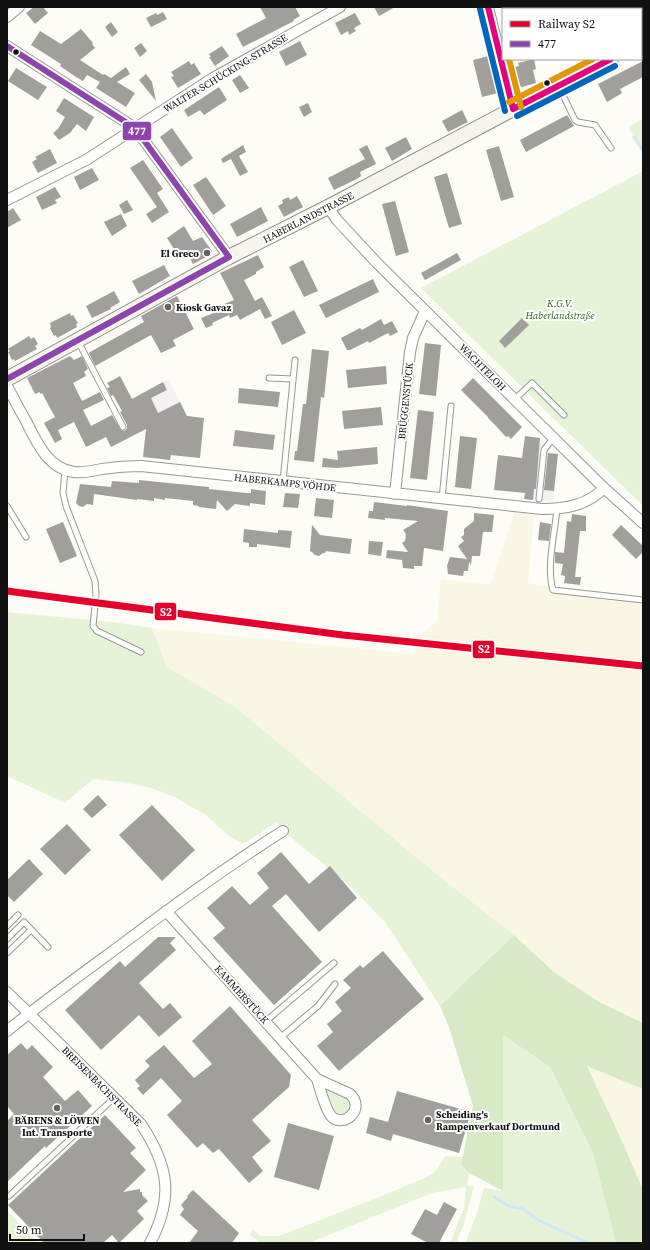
<svg xmlns="http://www.w3.org/2000/svg" width="650" height="1250" font-family="'Source Serif 4',serif">
<style>
.industrial{fill:#f5f0f3}
.farmland{fill:#f9f7e4}
.green{fill:#e7f3d7}
.forest{fill:#d8eac5}
.lines{fill:none;stroke-linecap:round;stroke-linejoin:round}
.stream{stroke:#cde8f7;stroke-width:3}
.building{fill:#a19f9c}
.lane-casing{stroke:#979795;stroke-width:7}
.street-casing{stroke:#979795;stroke-width:12}
.secondary-casing{stroke:#8e8d8b;stroke-width:16}
.lane{stroke:#fffffe;stroke-width:5}
.street{stroke:#fffffe;stroke-width:10}
.secondary{stroke:#f6f4eb;stroke-width:14}
.bus-1-casing{stroke:#fff;stroke-width:9}
.bus-2-casing{stroke:#fff;stroke-width:9}
.bus-3-casing{stroke:#fff;stroke-width:9}
.bus-4-casing{stroke:#fff;stroke-width:9}
.bus-1{stroke:#8e44ad;stroke-width:6}
.bus-2{stroke:#e5007d;stroke-width:6}
.bus-3{stroke:#0065bd;stroke-width:6}
.bus-4{stroke:#e09702;stroke-width:6}
.rail-1-casing{stroke:#fff;stroke-width:10}
.rail-1{stroke:#e4002b;stroke-width:7}
.bus-dot{fill:#111;stroke:#fff;stroke-width:1.5}
.poi-dot{fill:#646362;stroke:#fff;stroke-width:1.5}
.labels{text-anchor:middle;stroke-width:4;stroke-linejoin:round;paint-order:stroke}
.street-label{font-size:10px;fill:#111;stroke:#fff}
.poi-label{font-size:10px;font-weight:bold;fill:#111;stroke:#fff;text-anchor:start}
.park-label{font-size:10px;font-style:italic;fill:#2f6b1f;stroke:#fff}
.line-badge{stroke:#fff;stroke-width:1.5}
.badge-label{font-size:11px;text-anchor:middle;font-weight:bold;fill:#fff}
</style>
<rect width="100%" height="100%" fill="#fdfcf7"/>
<path class="industrial" d="M 168,379 L 184,410 L 155,425 L 140,394 Z
M 532,437 L 540,438 L 550,453 L 558,454 L 553,502 L 524,499 Z"/>
<path class="farmland" d="M 514,513 L 534,515 L 528,583 L 643,601 L 643,1023 L 601,1003 L 555,973 L 514,935 L 440,877 L 234,706 L 167,667 L 152,628 L 415,654 L 417,638 L 437,621 L 441,579 L 490,585 Z
M 587,1065 L 643,1089 L 643,1190 L 622,1141 Z"/>
<path class="green" d="M 643,119 L 643,151 L 628,127 Z
M 643,171 L 643,506 L 421,288 Z
M 7,612 L 112,622 L 152,628 L 167,667 L 234,706 L 440,877 L 514,935 L 440,1006 L 385,922 L 347,883 L 283,831 L 277,822 L 243,844 L 229,836 L 206,815 L 174,797 L 151,788 L 123,782 L 93,779 L 65,803 L 7,776 Z
M 503,1035 L 550,1067 L 593,1153 L 616,1243 L 465,1243 L 476,1216 L 484,1188 L 503,1191 Z
M 325,1088 L 347,1099 L 350,1105 L 347,1112 L 339,1114 L 333,1110 Z
M 445,1156 L 463,1157 L 461,1165 L 469,1173 L 467,1186 L 474,1186 L 464,1224 L 456,1243 L 450,1243 L 464,1208 L 466,1187 L 432,1193 L 309,1243 L 260,1243 L 250,1235 L 253,1230 L 261,1236 L 279,1236 L 387,1194 L 431,1175 L 438,1168 Z
M 7,1210 L 38,1243 L 7,1243 Z"/>
<path class="forest" d="M 514,935 L 555,973 L 601,1003 L 643,1023 L 643,1089 L 587,1066 L 622,1141 L 643,1190 L 643,1243 L 616,1243 L 593,1153 L 550,1067 L 503,1035 L 503,1191 L 469,1173 L 461,1165 L 473,1106 L 449,1027 L 440,1006 Z"/>
<g class="lines">
<path class="stream" d="M 634,137 L 643,151
M 494,1197 L 509,1206 L 523,1209 L 538,1220 L 588,1243"/>
</g>
<path class="building" d="M 34,7 L 43,7 L 48,13 L 35,24 L 26,13 Z
M 260,7 L 295,7 L 300,16 L 293,20 L 294,21 L 243,47 L 236,34 L 266,18 Z
M 374,7 L 395,7 L 379,16 Z
M 163,12 L 167,19 L 151,27 L 146,18 L 156,13 L 157,15 Z
M 355,13 L 361,24 L 354,28 L 356,31 L 349,35 L 348,31 L 341,35 L 335,23 Z
M 111,22 L 118,32 L 112,37 L 105,27 Z
M 81,29 L 93,43 L 92,44 L 95,48 L 80,60 L 103,75 L 104,74 L 111,78 L 126,67 L 130,74 L 117,82 L 135,93 L 126,107 L 96,88 L 100,82 L 87,75 L 83,81 L 76,77 L 60,66 L 61,64 L 31,45 L 40,31 L 61,44 Z
M 300,41 L 307,55 L 286,66 L 279,52 Z
M 141,43 L 147,51 L 140,57 L 134,48 Z
M 222,46 L 229,56 L 215,66 L 209,57 L 211,57 L 209,54 Z
M 488,56 L 498,93 L 482,97 L 473,60 Z
M 534,59 L 536,69 L 533,70 L 536,83 L 522,87 L 519,86 L 515,67 L 519,66 L 518,63 Z
M 189,61 L 191,65 L 194,63 L 201,74 L 178,88 L 171,77 L 174,76 L 171,72 Z
M 643,61 L 643,77 L 620,89 L 622,93 L 607,102 L 598,84 Z
M 16,68 L 47,87 L 38,100 L 8,81 Z
M 146,74 L 152,82 L 156,101 L 139,80 Z
M 240,75 L 249,88 L 240,93 L 232,80 Z
M 219,87 L 227,100 L 204,115 L 200,110 L 188,117 L 184,110 Z
M 64,98 L 94,117 L 86,131 L 77,124 L 70,133 L 59,140 L 53,133 L 58,129 L 65,117 L 56,111 Z
M 308,103 L 312,112 L 304,117 L 299,107 Z
M 462,110 L 468,122 L 448,132 L 442,121 Z
M 567,115 L 574,126 L 526,152 L 520,140 Z
M 172,128 L 193,158 L 181,167 L 160,137 Z
M 406,137 L 412,149 L 392,161 L 385,148 Z
M 243,145 L 246,152 L 239,156 L 248,172 L 240,176 L 231,159 L 223,163 L 221,159 Z
M 367,145 L 376,164 L 360,172 L 361,176 L 357,179 L 334,190 L 328,178 L 365,159 L 359,149 Z
M 499,146 L 514,197 L 501,201 L 486,150 Z
M 50,149 L 57,163 L 38,173 L 32,162 L 37,159 L 35,157 Z
M 143,160 L 163,189 L 157,193 L 169,212 L 152,223 L 146,214 L 157,207 L 130,168 Z
M 92,168 L 99,180 L 80,190 L 74,177 Z
M 447,173 L 462,224 L 449,228 L 434,177 Z
M 206,177 L 226,206 L 213,215 L 193,185 Z
M 55,187 L 61,197 L 55,200 L 57,203 L 42,210 L 36,197 Z
M 297,196 L 303,207 L 284,217 L 278,206 L 283,203 L 282,200 L 289,197 L 290,200 Z
M 127,200 L 133,210 L 124,214 L 119,205 Z
M 395,201 L 409,252 L 396,256 L 382,204 Z
M 261,207 L 268,221 L 237,237 L 230,224 Z
M 13,208 L 21,220 L 7,228 L 7,212 Z
M 121,214 L 127,226 L 112,236 L 104,222 Z
M 184,226 L 193,241 L 202,237 L 212,251 L 210,255 L 193,264 L 187,252 L 179,257 L 167,238 Z
M 457,253 L 461,260 L 425,280 L 421,273 Z
M 258,255 L 264,267 L 256,272 L 256,274 L 244,280 L 255,301 L 262,297 L 272,316 L 265,319 L 260,309 L 240,320 L 237,315 L 230,318 L 229,315 L 212,323 L 213,325 L 206,328 L 201,318 L 226,308 L 224,304 L 234,300 L 220,273 Z
M 303,260 L 318,291 L 304,297 L 289,267 Z
M 164,265 L 170,276 L 139,294 L 132,281 Z
M 373,279 L 379,292 L 326,318 L 319,305 Z
M 114,291 L 120,302 L 110,308 L 111,309 L 92,318 L 86,306 Z
M 177,296 L 194,329 L 173,340 L 176,346 L 161,353 L 151,335 L 95,366 L 89,353 L 90,352 L 144,322 L 141,316 Z
M 294,310 L 306,333 L 282,345 L 271,322 Z
M 70,313 L 71,316 L 73,315 L 78,323 L 76,324 L 77,327 L 57,338 L 56,335 L 54,336 L 50,328 L 51,327 L 50,323 Z
M 522,318 L 529,325 L 505,348 L 499,341 Z
M 381,319 L 384,325 L 392,321 L 398,332 L 390,336 L 388,333 L 369,343 L 368,341 L 350,350 L 347,350 L 341,338 L 360,328 L 362,330 Z
M 29,336 L 31,339 L 34,337 L 38,344 L 35,346 L 37,349 L 15,361 L 14,359 L 12,360 L 8,352 L 10,351 L 8,349 Z
M 425,343 L 441,345 L 436,396 L 419,394 Z
M 312,349 L 329,351 L 324,398 L 321,397 L 314,462 L 294,460 L 295,451 L 297,451 L 303,404 L 306,404 Z
M 70,356 L 74,360 L 82,356 L 88,369 L 84,372 L 86,376 L 73,383 L 82,401 L 100,392 L 104,400 L 83,410 L 91,426 L 112,415 L 121,430 L 124,431 L 127,429 L 127,425 L 120,412 L 122,411 L 113,395 L 111,396 L 107,388 L 110,387 L 107,383 L 120,376 L 132,399 L 163,382 L 167,390 L 151,398 L 158,413 L 180,402 L 187,416 L 204,418 L 200,458 L 171,455 L 170,460 L 143,457 L 146,429 L 111,447 L 106,437 L 86,447 L 74,422 L 58,430 L 62,439 L 55,443 L 44,423 L 55,417 L 42,393 L 40,394 L 40,392 L 35,394 L 27,378 Z
M 386,366 L 387,384 L 348,388 L 346,370 Z
M 473,378 L 522,427 L 511,439 L 508,436 L 506,437 L 496,426 L 488,418 L 488,417 L 461,390 Z
M 239,388 L 280,392 L 278,407 L 238,403 Z
M 381,407 L 383,425 L 344,429 L 342,411 Z
M 418,410 L 434,412 L 427,480 L 410,478 Z
M 235,430 L 275,435 L 273,450 L 233,446 Z
M 460,436 L 477,438 L 471,489 L 455,487 Z
M 525,436 L 540,438 L 536,489 L 534,489 L 533,500 L 524,499 L 525,493 L 494,490 L 498,455 L 522,458 Z
M 377,447 L 378,464 L 337,468 L 322,467 L 323,458 L 338,460 L 337,451 Z
M 548,453 L 558,454 L 554,491 L 544,490 Z
M 139,480 L 209,487 L 209,489 L 246,493 L 251,493 L 251,489 L 266,491 L 265,505 L 250,503 L 250,506 L 235,504 L 227,511 L 217,500 L 216,509 L 198,507 L 199,506 L 193,505 L 193,501 L 165,498 L 165,500 L 154,498 L 154,501 L 137,499 L 137,500 L 94,494 L 93,505 L 87,504 L 83,507 L 79,506 L 76,503 L 80,484 L 111,487 L 112,481 L 139,483 Z
M 285,493 L 300,494 L 298,508 L 283,507 Z
M 316,498 L 334,500 L 332,518 L 314,516 Z
M 374,502 L 407,506 L 407,505 L 448,511 L 443,551 L 424,548 L 422,566 L 414,566 L 414,569 L 403,568 L 402,560 L 386,558 L 387,550 L 408,552 L 402,543 L 405,541 L 406,534 L 403,530 L 418,521 L 385,518 L 385,520 L 368,518 L 369,511 L 373,511 Z
M 474,513 L 494,515 L 492,532 L 483,532 L 480,556 L 472,556 L 471,565 L 469,562 L 468,571 L 464,571 L 463,576 L 448,574 L 447,566 L 450,557 L 467,559 L 458,546 L 464,541 L 461,537 L 464,535 L 464,529 L 474,521 Z
M 572,514 L 586,516 L 586,531 L 580,531 L 575,577 L 581,577 L 580,585 L 564,583 L 565,576 L 561,575 L 563,564 L 555,563 L 555,552 L 564,553 L 567,521 L 571,522 Z
M 63,522 L 77,556 L 60,563 L 46,529 Z
M 540,522 L 551,524 L 549,541 L 538,540 Z
M 312,525 L 320,535 L 352,539 L 350,554 L 326,551 L 325,553 L 323,553 L 319,556 L 315,555 L 312,552 L 310,551 Z
M 621,525 L 643,546 L 643,552 L 636,559 L 612,535 Z
M 244,529 L 278,533 L 278,530 L 292,531 L 290,548 L 257,544 L 257,547 L 249,547 L 249,543 L 243,542 Z
M 369,541 L 383,542 L 381,556 L 368,554 Z
M 98,795 L 107,805 L 92,818 L 83,809 Z
M 152,805 L 195,850 L 162,881 L 119,835 Z
M 67,824 L 91,850 L 65,875 L 40,849 Z
M 281,852 L 309,884 L 330,866 L 357,898 L 319,932 L 286,894 L 272,906 L 322,962 L 274,1005 L 213,938 L 225,928 L 207,908 L 232,886 L 250,905 L 269,888 L 257,873 Z
M 29,859 L 43,874 L 14,902 L 7,895 L 7,880 Z
M 158,937 L 176,937 L 170,943 L 176,950 L 139,983 L 163,1009 L 170,1003 L 182,1017 L 159,1037 L 139,1015 L 101,1050 L 65,1010 L 120,961 L 125,967 Z
M 383,951 L 424,999 L 339,1071 L 317,1046 L 333,1032 L 327,1024 L 342,1011 L 335,1002 L 351,988 L 343,980 L 360,965 L 363,968 Z
M 230,1006 L 291,1075 L 289,1087 L 252,1120 L 271,1141 L 252,1157 L 263,1171 L 249,1183 L 219,1149 L 213,1153 L 203,1143 L 197,1148 L 167,1115 L 182,1101 L 161,1078 L 143,1095 L 137,1088 L 140,1086 L 135,1080 L 150,1066 L 145,1061 L 164,1045 L 194,1078 L 212,1064 L 192,1041 Z
M 21,1043 L 27,1050 L 32,1045 L 53,1067 L 43,1077 L 65,1101 L 78,1090 L 92,1106 L 46,1148 L 45,1146 L 7,1182 L 7,1121 L 14,1114 L 7,1106 L 7,1055 Z
M 397,1091 L 471,1112 L 459,1153 L 393,1134 L 391,1141 L 366,1133 L 370,1117 L 388,1122 Z
M 105,1115 L 136,1148 L 130,1153 L 146,1170 L 123,1192 L 140,1189 L 140,1192 L 142,1192 L 142,1195 L 148,1201 L 137,1211 L 144,1219 L 119,1243 L 112,1235 L 103,1243 L 44,1243 L 8,1205 Z
M 288,1123 L 334,1136 L 319,1190 L 274,1177 Z
M 193,1190 L 239,1233 L 232,1243 L 189,1243 L 198,1231 L 180,1215 L 184,1209 L 181,1205 L 188,1197 L 187,1196 Z
M 444,1202 L 457,1209 L 439,1243 L 428,1243 L 411,1234 L 425,1209 L 437,1215 Z"/>
<g class="lines">
<g class="lane-casing">
<path id="lane" d="M 559,87 L 575,120 L 578,122 L 595,125 L 611,148
M 78,341 L 123,427
M 269,378 L 293,379
M 515,399 L 532,383 L 564,415
M 65,470 L 63,493 L 66,506 L 95,581 L 96,595 L 93,626 L 97,631 L 141,652
M 283,481 L 295,360
M 442,499 L 451,406
M 539,499 L 544,450 L 554,437
M 7,506 L 26,537
M 557,509 C 555,532 546,568 553,590 L 643,600
M 7,926 L 18,915
M 7,939 L 24,922 L 48,947
M 7,953 L 31,930
M 266,1021 L 334,963
M 280,1038 L 318,1006 L 335,984
M 9,1196 L 114,1098"/>
</g>
<g class="street-casing">
<path id="street" d="M 488,7 L 513,109
M 7,17 L 19,7
M 7,46 L 135,128 L 229,257
M 7,200 L 86,160 L 213,78 L 340,7
M 328,207 L 337,220 L 377,263 L 604,488 L 643,523
M 7,386 C 13,397 19,409 26,421 C 36,441 48,469 74,472 C 83,473 93,471 102,469 C 115,467 128,466 141,466 L 542,509 C 566,509 588,505 604,488
M 395,494 L 410,352 L 413,338 L 425,311
M 166,911 L 317,1079 C 320,1088 325,1110 332,1117 C 344,1128 366,1109 350,1094 L 317,1079
M 7,992 L 141,1124 C 169,1166 174,1198 150,1243
M 7,1031 C 44,1001 83,973 121,945 C 174,905 227,866 283,831"/>
</g>
<g class="secondary-casing">
<path id="secondary" d="M 641,44 L 643,43
M 7,379 L 229,257 L 328,207 L 513,109 L 611,59"/>
</g>
<use href="#lane" class="lane"/>
<use href="#street" class="street"/>
<use href="#secondary" class="secondary"/>
<g class="bus-1-casing">
<path id="bus-1" d="M 7,46 L 135,128 L 229,257
M 7,379 L 229,257"/>
</g>
<g class="bus-2-casing">
<path id="bus-2" d="M 488,7 L 513,109
M 513,109 L 611,59"/>
</g>
<g class="bus-3-casing">
<path id="bus-3" d="M 480,9 L 505,111
M 517,116 L 615,66"/>
</g>
<g class="bus-4-casing">
<path id="bus-4" d="M 509,59 L 521,107
M 509,102 L 593,59"/>
</g>
<use href="#bus-1" class="bus-1"/>
<use href="#bus-2" class="bus-2"/>
<use href="#bus-3" class="bus-3"/>
<use href="#bus-4" class="bus-4"/>
<g class="rail-1-casing">
<path id="rail-1" d="M 7,591 L 343,635 L 643,666"/>
</g>
<use href="#rail-1" class="rail-1"/>
</g>
<g class="bus-dot">
<circle cx="16" cy="52" r="3.5"/>
<circle cx="547" cy="83" r="3.5"/>
</g>
<g class="poi-dot">
<circle cx="207" cy="253" r="4"/>
<circle cx="168" cy="307" r="4"/>
<circle cx="57" cy="1108" r="4"/>
<circle cx="428" cy="1120" r="4"/>
</g>
<g class="labels">
<g class="street-label">
<text transform="translate(225 73) rotate(-31)" y="4">WALTER-SCHÜCKING-STRASSE</text>
<text transform="translate(308 217) rotate(-27)" y="4">HABERLANDSTRASSE</text>
<text transform="translate(483 367) rotate(45)" y="4">WACHTELOH</text>
<text transform="translate(405 401) rotate(-84)" y="4">BRÜGGENSTÜCK</text>
<text transform="translate(285 482) rotate(6)" y="4">HABERKAMPS VÖHDE</text>
<text transform="translate(242 994) rotate(48)" y="4">KAMMERSTÜCK</text>
<text transform="translate(102 1086) rotate(45)" y="4">BREISENBACHSTRASSE</text>
</g>
<g class="poi-label">
<text x="199" y="257" text-anchor="end">El Greco</text>
<text x="176" y="311">Kiosk Gavaz</text>
<text x="436" y="1118">Scheiding's<tspan x="436" dy="12">Rampenverkauf Dortmund</tspan></text>
<text x="57" y="1124" text-anchor="middle">BÄRENS &amp; LÖWEN<tspan x="57" dy="12">Int. Transporte</tspan></text>
</g>
<g class="park-label">
<text x="560" y="307">K.G.V.<tspan x="560" dy="12">Haberlandstraße</tspan></text>
</g>
</g>
<g class="line-badge">
<rect x="122" y="121" width="30" height="20" rx="4" fill="#8e44ad"/>
<rect x="154" y="602" width="23" height="19" rx="4" fill="#e4002b"/>
<rect x="472" y="640" width="23" height="19" rx="4" fill="#e4002b"/>
</g>
<g class="badge-label">
<text x="137" y="135">477</text>
<text x="166" y="616">S2</text>
<text x="484" y="653">S2</text>
</g>
<rect width="650" height="1250" fill="none" stroke="#111111" stroke-width="16"/>
<rect x="502" y="8" width="140" height="52" fill="#ffffff" stroke="#a0a0a0"/>
<rect x="510" y="21" width="20" height="6" fill="#e4002b" stroke="#a0a0a0"/>
<text x="538" y="28" font-size="12" fill="#111111">Railway S2</text>
<rect x="510" y="41" width="20" height="6" fill="#8e44ad" stroke="#a0a0a0"/>
<text x="538" y="48" font-size="12" fill="#111111">477</text>
<path d="M10 1234v6h74v-6" fill="none" stroke="#111111" stroke-width="2"/>
<text x="16" y="1234" font-size="12" fill="#111111" stroke="#ffffff" stroke-width="3" paint-order="stroke">50 m</text>
</svg>
